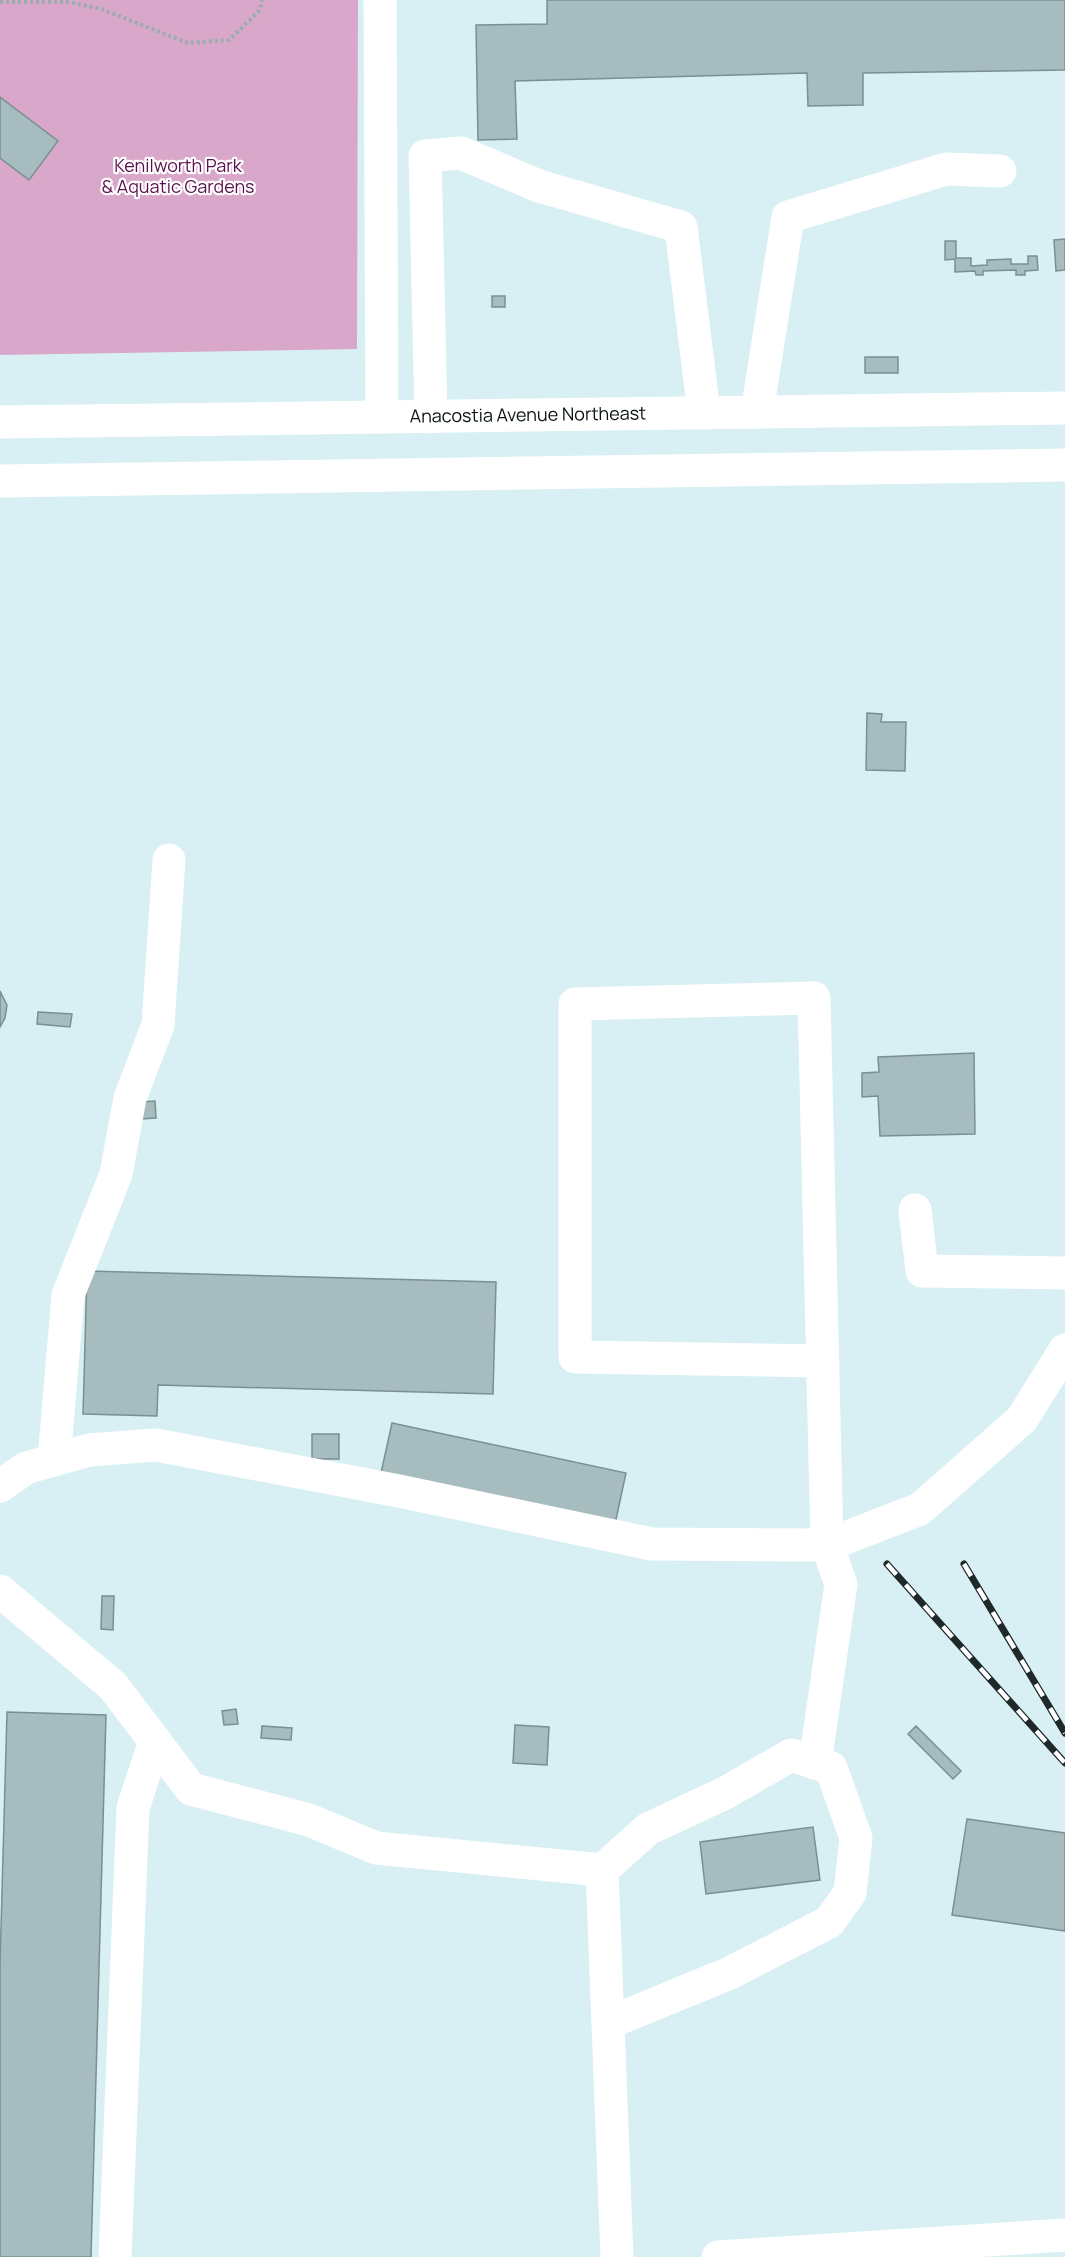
<svg xmlns="http://www.w3.org/2000/svg" width="1065" height="2257" font-family="Manrope,sans-serif">
<style>
.green{fill:#d8a7ca}
.building{fill:#a6bcbf;stroke:#7a8f92;stroke-width:1.5}
.lines{fill:none;stroke-linecap:round;stroke-linejoin:round}
.path{stroke:#99acae;stroke-width:4;stroke-dasharray:3 3;stroke-linecap:butt}
.minor{stroke:#fff;stroke-width:33}
.rail-casing{stroke:#1f292a;stroke-width:7}
.rail{stroke:#fff;stroke-width:4.5;stroke-dasharray:14;stroke-linecap:butt}
.labels{text-anchor:middle;stroke-width:4.5;stroke-linejoin:round;paint-order:stroke}
.park-label{font-size:18px;fill:#5b104d;stroke:#fff}
.street-label{font-size:18px;fill:#091112;stroke:#fff}
</style>
<rect width="100%" height="100%" fill="#d8f0f3"/>
<path class="green" d="M 0,0 L 358,0 L 357,349 L 0,355 Z"/>
<path class="building" d="M 547,0 L 1065,0 L 1065,70 L 863,73 L 863,105 L 808,106 L 807,73 L 515,81 L 517,139 L 478,140 L 476,25 L 547,24 Z
M 0,97 L 58,141 L 29,180 L 0,158 Z
M 1065,239 L 1065,270 L 1056,271 L 1054,240 Z
M 945,241 L 956,241 L 956,258 L 971,258 L 971,266 L 987,265 L 987,260 L 1011,259 L 1011,264 L 1028,264 L 1028,256 L 1037,256 L 1038,270 L 1025,271 L 1025,275 L 1016,275 L 1016,270 L 983,271 L 983,275 L 976,275 L 975,271 L 955,272 L 955,259 L 945,260 Z
M 492,296 L 505,296 L 505,307 L 492,307 Z
M 865,357 L 898,357 L 898,373 L 865,373 Z
M 867,713 L 882,714 L 881,722 L 906,722 L 905,771 L 866,770 Z
M 0,991 L 7,1005 L 5,1018 L 0,1027 Z
M 38,1012 L 72,1014 L 70,1027 L 37,1024 Z
M 974,1053 L 975,1134 L 880,1136 L 878,1096 L 862,1097 L 862,1073 L 879,1072 L 878,1057 Z
M 155,1101 L 156,1118 L 141,1119 L 141,1102 Z
M 87,1271 L 496,1282 L 493,1394 L 158,1385 L 157,1416 L 83,1414 Z
M 392,1423 L 626,1473 L 615,1524 L 381,1473 Z
M 312,1434 L 339,1434 L 339,1459 L 312,1459 Z
M 102,1596 L 114,1596 L 113,1630 L 101,1629 Z
M 236,1709 L 238,1724 L 224,1725 L 222,1711 Z
M 7,1712 L 106,1715 L 91,2257 L 0,2257 L 0,1964 Z
M 515,1725 L 549,1727 L 547,1765 L 513,1763 Z
M 262,1726 L 292,1728 L 291,1740 L 261,1738 Z
M 916,1726 L 961,1771 L 953,1779 L 908,1734 Z
M 967,1819 L 1065,1833 L 1065,1931 L 952,1915 Z
M 813,1827 L 820,1880 L 706,1894 L 700,1842 Z"/>
<g class="lines">
<path class="path" d="M 0,2 L 69,2 L 101,9 L 188,43 L 229,40 L 260,10 L 262,0"/>
<g class="minor">
<path d="M 380,0 L 382,417"/>
<path d="M 757,412 L 788,217 L 946,169 L 1000,171"/>
<path d="M 431,417 L 425,156 L 461,153 L 539,186 L 681,227 L 704,413"/>
<path id="s1" d="M 0,422 L 1065,408"/>
<path d="M 0,481 L 1065,465"/>
<path d="M 915,1210 L 922,1271 L 1065,1273"/>
<path d="M 823,1361 L 575,1357 L 575,1004 L 814,998 L 827,1545 L 920,1509 L 1022,1419 L 1065,1350"/>
<path d="M 54,1460 L 68,1295 L 116,1174 L 130,1098 L 158,1025 L 169,860"/>
<path d="M 0,1486 L 26,1468 L 89,1450 L 156,1445 L 399,1491 L 652,1544 L 827,1545 L 841,1584 L 815,1763"/>
<path d="M 0,1591 L 113,1686 L 191,1789 L 309,1820 L 376,1848 L 602,1870 L 648,1829 L 727,1792 L 791,1755 L 831,1768 L 856,1838 L 850,1893 L 829,1922 L 730,1973 L 608,2023"/>
<path d="M 602,1870 L 617,2257"/>
<path d="M 115,2257 L 133,1808 L 155,1741"/>
<path d="M 718,2257 L 1065,2235"/>
</g>
<g class="rail-casing">
<path id="rail" d="M 887,1564 L 1065,1763
M 964,1564 L 1065,1733"/>
</g>
<use href="#rail" class="rail"/>
</g>
<g class="labels">
<g class="park-label">
<text x="178" y="172">Kenilworth Park<tspan x="178" dy="21">&amp; Aquatic Gardens</tspan></text>
</g>
<g class="street-label">
<text dy="6" stroke="none"><textPath href="#s1" startOffset="528">Anacostia Avenue Northeast</textPath></text>
</g>
</g>
</svg>
